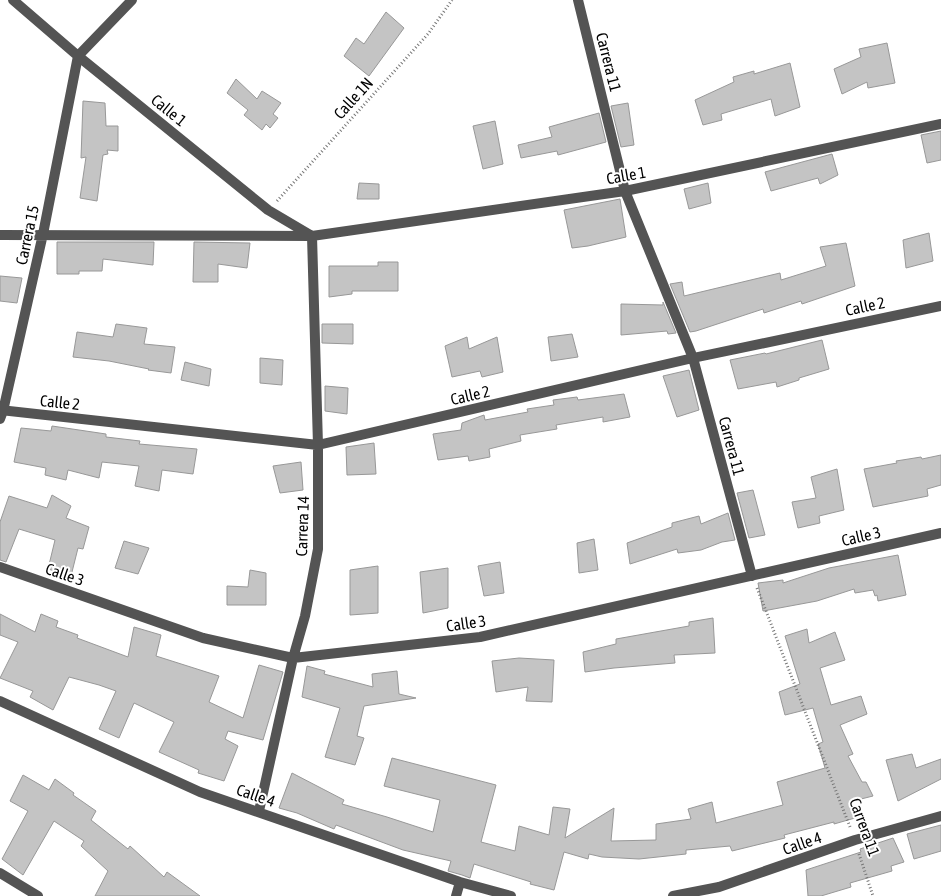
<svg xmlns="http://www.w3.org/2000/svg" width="941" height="896" font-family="'Asap Condensed',sans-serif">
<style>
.building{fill:#c4c4c4;stroke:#989898}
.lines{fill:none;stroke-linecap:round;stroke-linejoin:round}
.path{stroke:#767676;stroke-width:3;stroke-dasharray:1 2.5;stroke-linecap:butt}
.street{stroke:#545454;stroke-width:10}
.labels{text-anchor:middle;stroke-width:4;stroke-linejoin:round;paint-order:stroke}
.street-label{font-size:16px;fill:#000;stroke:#fff}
</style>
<rect width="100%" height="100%" fill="#fff"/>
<path class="building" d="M 386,12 L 404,28 L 369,76 L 344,56 L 356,38 L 364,44 Z
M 887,43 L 895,83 L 868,88 L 867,82 L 842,94 L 834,69 L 861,57 L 859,49 Z
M 790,63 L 800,107 L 775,116 L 771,99 L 721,114 L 722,120 L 703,125 L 695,100 L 734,82 L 733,77 L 754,71 L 754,74 Z
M 236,79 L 257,99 L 262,91 L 281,103 L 273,114 L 278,118 L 270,128 L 266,124 L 262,130 L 244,115 L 248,110 L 227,93 Z
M 83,101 L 105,103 L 106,126 L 118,126 L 118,151 L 107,150 L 108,154 L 103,155 L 97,201 L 80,198 L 86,157 L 81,158 Z
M 628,103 L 634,145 L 621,147 L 611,106 Z
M 599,113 L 606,142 L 558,155 L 557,151 L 521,158 L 518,145 L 552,137 L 549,127 Z
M 495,121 L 503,164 L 483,169 L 473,126 Z
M 941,131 L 941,160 L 927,163 L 921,135 Z
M 832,154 L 838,175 L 820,184 L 818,178 L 771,191 L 765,172 Z
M 359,183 L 379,184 L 379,199 L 357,199 Z
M 708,183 L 711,203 L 689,209 L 684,189 Z
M 620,199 L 626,237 L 588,246 L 572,248 L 564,210 Z
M 929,233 L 933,261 L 906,268 L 903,240 Z
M 57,242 L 154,242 L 153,265 L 103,259 L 102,271 L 79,271 L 79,274 L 57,274 Z
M 194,242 L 250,243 L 247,268 L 218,264 L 218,282 L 193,282 Z
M 846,243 L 855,286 L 802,304 L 801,301 L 764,313 L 763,309 L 696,331 L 690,332 L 670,284 L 682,282 L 684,296 L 780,273 L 781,280 L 826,266 L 820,247 Z
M 378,262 L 398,262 L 398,291 L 352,291 L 352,294 L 329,297 L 329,266 L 378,266 Z
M 0,276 L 22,278 L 17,303 L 0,301 Z
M 663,302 L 676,333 L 668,334 L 667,331 L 621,335 L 621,304 L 663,305 Z
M 116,324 L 147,328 L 144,344 L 175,347 L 171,373 L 148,370 L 149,369 L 109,361 L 73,357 L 77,332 L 113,337 Z
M 322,324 L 353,324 L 353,344 L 322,343 Z
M 572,334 L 578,357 L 551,361 L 548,337 Z
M 467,337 L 469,349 L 497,337 L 503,372 L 482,377 L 480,371 L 452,377 L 445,346 Z
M 822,340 L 829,369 L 799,378 L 799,380 L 777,387 L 776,382 L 738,389 L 730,360 L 765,353 L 766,354 Z
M 260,358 L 283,360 L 282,385 L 260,383 Z
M 185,362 L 211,369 L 209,386 L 181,380 Z
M 689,370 L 699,410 L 677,417 L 663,376 Z
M 325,386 L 348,388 L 347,414 L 325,411 Z
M 624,394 L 630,417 L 603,422 L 603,417 L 556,425 L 557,429 L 520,435 L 521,441 L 489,449 L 490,457 L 469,461 L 468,456 L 438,460 L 433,434 L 461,430 L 462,423 L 484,415 L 485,420 L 528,412 L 527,409 L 554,405 L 553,400 L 577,397 L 578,400 Z
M 52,426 L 106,434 L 106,437 L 140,441 L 139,444 L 197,449 L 193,474 L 162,470 L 159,491 L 135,486 L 139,466 L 102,462 L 99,478 L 68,470 L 66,480 L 45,475 L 46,468 L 14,462 L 21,428 L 51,431 Z
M 374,443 L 376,474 L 347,475 L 346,447 Z
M 941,455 L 941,485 L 927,489 L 928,496 L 873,507 L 864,469 L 897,463 L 896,461 L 921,457 L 922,459 Z
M 301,462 L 303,490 L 280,493 L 273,466 Z
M 837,469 L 844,510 L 819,516 L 820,523 L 798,528 L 792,502 L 816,498 L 811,477 Z
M 753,490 L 765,535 L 749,538 L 737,493 Z
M 52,495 L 71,506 L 66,518 L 89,527 L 83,549 L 78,548 L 71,576 L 48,569 L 55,540 L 19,529 L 6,562 L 0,560 L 0,522 L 9,496 L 47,508 Z
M 728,513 L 735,540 L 722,542 L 701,550 L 678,553 L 677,549 L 630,564 L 627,543 L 672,527 L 672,523 L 699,516 L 701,524 Z
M 594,539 L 598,570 L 579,573 L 577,543 Z
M 124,541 L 149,548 L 138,574 L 115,568 Z
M 898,555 L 906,595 L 878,601 L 877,595 L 875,596 L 873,590 L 855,593 L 854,589 L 817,601 L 763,611 L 758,583 L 783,580 L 783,583 L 829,568 Z
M 500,562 L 504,593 L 484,596 L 478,566 Z
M 378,566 L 378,613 L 350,615 L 350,570 Z
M 448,568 L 448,608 L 423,613 L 420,572 Z
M 250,570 L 266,573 L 266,605 L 227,605 L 227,586 L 248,587 Z
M 0,614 L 35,632 L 41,614 L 58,621 L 56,627 L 78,635 L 77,638 L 128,657 L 134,627 L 161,635 L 156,656 L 219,676 L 209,702 L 243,718 L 259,665 L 283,672 L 263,740 L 228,731 L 225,739 L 238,746 L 224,781 L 198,773 L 199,770 L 159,752 L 174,722 L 134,703 L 119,738 L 99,729 L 116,691 L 99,685 L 69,677 L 53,710 L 30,697 L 33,691 L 0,678 L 18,642 L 0,635 Z
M 713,618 L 715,653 L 674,655 L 675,663 L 614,668 L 585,672 L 583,652 L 616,644 L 616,639 L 689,626 L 689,622 Z
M 807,629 L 809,643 L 835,632 L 845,660 L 820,668 L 831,705 L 861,696 L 867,714 L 840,725 L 853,754 L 848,756 L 862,782 L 866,782 L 873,796 L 849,802 L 855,818 L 834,824 L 834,822 L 784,835 L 785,838 L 732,851 L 730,846 L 686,850 L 686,854 L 639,859 L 602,857 L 589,854 L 588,859 L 564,852 L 554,890 L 530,884 L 531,882 L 474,864 L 470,878 L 462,875 L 448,871 L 451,861 L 403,850 L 336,825 L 334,829 L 297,813 L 279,808 L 292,773 L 344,800 L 342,804 L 387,817 L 433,832 L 440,800 L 384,786 L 392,758 L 496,785 L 481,842 L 515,851 L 519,826 L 549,835 L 553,807 L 570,809 L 565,838 L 614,808 L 611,841 L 656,840 L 656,824 L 691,819 L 688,809 L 712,802 L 716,823 L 783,805 L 777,782 L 825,768 L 818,744 L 823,742 L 813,708 L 785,715 L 779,692 L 800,684 L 785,636 Z
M 519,658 L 554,660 L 552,702 L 526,701 L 528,687 L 496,692 L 492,661 Z
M 307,666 L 325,671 L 324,674 L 373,687 L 372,674 L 397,671 L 399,694 L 416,698 L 364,706 L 357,736 L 364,738 L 355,765 L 325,757 L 340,708 L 302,697 Z
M 912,754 L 916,768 L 941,759 L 941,779 L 898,801 L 886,760 Z
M 23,775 L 49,790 L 55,779 L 74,793 L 73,795 L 96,811 L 91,820 L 128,849 L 130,846 L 164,877 L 167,872 L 200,896 L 95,896 L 108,871 L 81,846 L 84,841 L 54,821 L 23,875 L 2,859 L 28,811 L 10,801 Z
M 941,825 L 941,851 L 914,859 L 907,834 Z
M 893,838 L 904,862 L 891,866 L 892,871 L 850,883 L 851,887 L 821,896 L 808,896 L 806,870 L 861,852 L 860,849 Z"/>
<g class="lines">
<path class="path" d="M 277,201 L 428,34 L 452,0
M 757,588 L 850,827
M 859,854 L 873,896"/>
<path class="street" d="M 13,0 L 78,56 L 268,210 L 312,236 L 318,445 L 318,549 L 305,616 L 293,658 L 259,811
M 578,0 L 625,191 L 693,358 L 752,576
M 0,235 L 312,236 L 625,191 L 941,124
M 0,410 L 318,445 L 693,358 L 941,306
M 0,419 L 3,411 L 43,234 L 78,56 L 132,0
M 0,567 L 203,638 L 293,658 L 480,637 L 941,533
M 0,701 L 200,792 L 460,882 L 511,896
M 0,873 L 38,896
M 456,896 L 460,882
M 673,896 L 719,887 L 855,840 L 941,816"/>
</g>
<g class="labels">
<g class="street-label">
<text transform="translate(609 62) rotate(76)" y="6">Carrera 11</text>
<text transform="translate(353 98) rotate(-48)" y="6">Calle 1N</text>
<text transform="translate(169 110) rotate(39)" y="6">Calle 1</text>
<text transform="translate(626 175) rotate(-10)" y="6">Calle 1</text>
<text transform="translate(27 235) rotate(-78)" y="6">Carrera 15</text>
<text transform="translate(865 306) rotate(-12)" y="6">Calle 2</text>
<text transform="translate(470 395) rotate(-13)" y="6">Calle 2</text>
<text transform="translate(60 402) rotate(6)" y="6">Calle 2</text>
<text transform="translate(732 446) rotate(75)" y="6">Carrera 11</text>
<text transform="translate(302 526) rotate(-88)" y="6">Carrera 14</text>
<text transform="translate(861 536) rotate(-13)" y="6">Calle 3</text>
<text transform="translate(65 574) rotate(19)" y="6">Calle 3</text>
<text transform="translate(466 623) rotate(-8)" y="6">Calle 3</text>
<text transform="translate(256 795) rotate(19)" y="6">Calle 4</text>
<text transform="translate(865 827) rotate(70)" y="6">Carrera 11</text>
<text transform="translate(802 843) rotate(-19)" y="6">Calle 4</text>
</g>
</g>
</svg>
